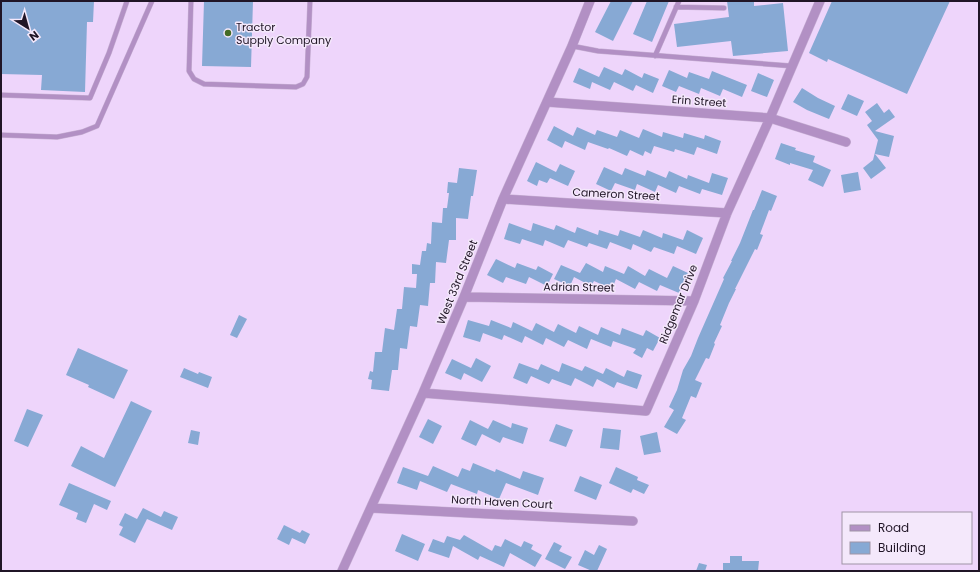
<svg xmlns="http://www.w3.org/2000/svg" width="980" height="572" font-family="Poppins,sans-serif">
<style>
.building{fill:#87a9d4}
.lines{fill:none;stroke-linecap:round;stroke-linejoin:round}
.lane-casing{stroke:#c9b2d5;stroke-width:5.5}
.street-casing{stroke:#c9b2d5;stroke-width:10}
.lane{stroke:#b290c4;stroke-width:4.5}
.street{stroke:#b290c4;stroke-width:9}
.poi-dot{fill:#446b25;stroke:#f4e8fb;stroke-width:1.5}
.labels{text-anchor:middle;stroke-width:3;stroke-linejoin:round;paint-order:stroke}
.poi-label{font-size:11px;fill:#201526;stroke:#f4e8fb;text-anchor:start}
.street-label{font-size:11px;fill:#201526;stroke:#f4e8fb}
</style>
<rect width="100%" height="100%" fill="#eed5fb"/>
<path class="building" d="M 1,1 L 94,1 L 93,22 L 87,22 L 85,92 L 41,90 L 42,75 L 1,74 Z
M 204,1 L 253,1 L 251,67 L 202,66 Z
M 611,1 L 633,1 L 613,41 L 595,32 Z
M 647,1 L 669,1 L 652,42 L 633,34 Z
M 727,1 L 754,1 L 754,6 L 783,3 L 788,51 L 733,56 L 731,41 L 677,47 L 674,24 L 729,17 Z
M 832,1 L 950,1 L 907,94 L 828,59 L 827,62 L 809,53 Z
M 604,67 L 622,75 L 625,69 L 642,78 L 644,73 L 659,79 L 653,93 L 636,85 L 633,91 L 614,82 L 610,90 L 592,82 L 590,89 L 573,82 L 579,68 L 599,77 Z
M 669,70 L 687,78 L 689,72 L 709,79 L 712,71 L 747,85 L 742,97 L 723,89 L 720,96 L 701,88 L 699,94 L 679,86 L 676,92 L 662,86 Z
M 758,73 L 774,80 L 767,97 L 751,91 Z
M 802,88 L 818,98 L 835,106 L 829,119 L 807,110 L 793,102 Z
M 848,94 L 864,101 L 857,116 L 841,109 Z
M 877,103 L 884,113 L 889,109 L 895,117 L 875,131 L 894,136 L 889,157 L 875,154 L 886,168 L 871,179 L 863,168 L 873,160 L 878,140 L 867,125 L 872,121 L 865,112 Z
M 554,126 L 573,136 L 577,127 L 595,135 L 597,130 L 617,137 L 620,130 L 639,138 L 643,129 L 662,137 L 663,132 L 683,138 L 684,133 L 704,139 L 705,135 L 721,141 L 717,154 L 697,147 L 694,155 L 675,149 L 674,152 L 654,146 L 651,154 L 645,151 L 643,156 L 630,150 L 627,156 L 609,148 L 608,149 L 588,142 L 585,150 L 565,141 L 562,148 L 547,140 Z
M 781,143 L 796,148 L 795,150 L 815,156 L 813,162 L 831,170 L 823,187 L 808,180 L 813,170 L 790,163 L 790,165 L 775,159 Z
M 536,162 L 556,172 L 560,164 L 575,171 L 568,186 L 550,178 L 547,183 L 539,180 L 537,186 L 527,181 Z
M 604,167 L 622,175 L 625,168 L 645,176 L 647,170 L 666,178 L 669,171 L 687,179 L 688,175 L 709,183 L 712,173 L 728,178 L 722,195 L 702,189 L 700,194 L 679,186 L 676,193 L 658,185 L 655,192 L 637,184 L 635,190 L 615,183 L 611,191 L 596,184 Z
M 459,168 L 477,170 L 473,196 L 471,196 L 468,219 L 456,218 L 456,240 L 449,240 L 446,263 L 436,262 L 435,283 L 430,283 L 428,306 L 420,305 L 417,327 L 410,326 L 407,349 L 400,348 L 398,370 L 392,370 L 389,391 L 371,389 L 372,380 L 368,379 L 370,371 L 373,372 L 375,352 L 382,352 L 385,328 L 394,330 L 397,309 L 402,309 L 404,287 L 416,288 L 417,274 L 412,274 L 412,264 L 420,265 L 422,251 L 426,251 L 427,243 L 431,244 L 432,222 L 442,223 L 443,208 L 447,208 L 449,193 L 447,193 L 448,182 L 457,183 Z
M 858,172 L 861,190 L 844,193 L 841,175 Z
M 762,190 L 777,196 L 771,211 L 769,210 L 760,234 L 763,235 L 757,250 L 755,249 L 735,289 L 736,289 L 729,303 L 720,325 L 722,326 L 714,343 L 715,344 L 709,359 L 706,358 L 695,380 L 702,383 L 696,398 L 691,396 L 682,418 L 686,420 L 677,434 L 664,427 L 674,410 L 669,407 L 677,390 L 683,370 L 691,356 L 698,338 L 724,279 L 723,278 L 732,261 L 731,261 L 740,243 L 753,210 L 754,210 Z
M 509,223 L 531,231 L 533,223 L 554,230 L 556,225 L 575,233 L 577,227 L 598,235 L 599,230 L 618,236 L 620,230 L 640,237 L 643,230 L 662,238 L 663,233 L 683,240 L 687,230 L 703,238 L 696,254 L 677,246 L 674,254 L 654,247 L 651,252 L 633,244 L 631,250 L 610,242 L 607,249 L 589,243 L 587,247 L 568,240 L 564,248 L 545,240 L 543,246 L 522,239 L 520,244 L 504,239 Z
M 496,259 L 515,268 L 517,263 L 536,270 L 538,266 L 553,274 L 547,286 L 529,277 L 526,284 L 506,277 L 503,283 L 487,275 Z
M 586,263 L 603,272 L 605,266 L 624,274 L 628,266 L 645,276 L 649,269 L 667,278 L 673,266 L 688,273 L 679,293 L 660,285 L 657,291 L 639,282 L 635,289 L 616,279 L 612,289 L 594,281 L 591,286 L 574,277 L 570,286 L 554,279 L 561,265 L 580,273 Z
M 239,315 L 247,319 L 237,338 L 230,335 Z
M 468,320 L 489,326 L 491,320 L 511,328 L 513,322 L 532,331 L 536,323 L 554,332 L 558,324 L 576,333 L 579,326 L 598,335 L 601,327 L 620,335 L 622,328 L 643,336 L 646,330 L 660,338 L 653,351 L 647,348 L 642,358 L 633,353 L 636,349 L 613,341 L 611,347 L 591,339 L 587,349 L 568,340 L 564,347 L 546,338 L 543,345 L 525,336 L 522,343 L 504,335 L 502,340 L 483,333 L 480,342 L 463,337 Z
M 78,348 L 128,370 L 114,399 L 88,387 L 89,385 L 66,375 Z
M 476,358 L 491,366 L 482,382 L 464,373 L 461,380 L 445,373 L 452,359 L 471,368 Z
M 519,363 L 538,370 L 541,364 L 559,372 L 562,363 L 582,371 L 585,366 L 603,374 L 606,368 L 624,377 L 627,370 L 642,375 L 637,389 L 617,382 L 614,388 L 597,379 L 593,387 L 575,378 L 571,386 L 552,379 L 549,384 L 531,376 L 527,384 L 513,378 Z
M 184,368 L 198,374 L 199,372 L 212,377 L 208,388 L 180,377 Z
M 131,401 L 152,411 L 115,487 L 71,466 L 81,446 L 104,458 Z
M 27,409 L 43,415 L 28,447 L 14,441 Z
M 428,419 L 442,426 L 433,444 L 419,437 Z
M 470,420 L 488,429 L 493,420 L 511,428 L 512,423 L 528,428 L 523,444 L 503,437 L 500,443 L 482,434 L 476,446 L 461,439 Z
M 556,424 L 573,430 L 566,447 L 549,441 Z
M 603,428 L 621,430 L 619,450 L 600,448 Z
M 191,430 L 200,432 L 198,445 L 188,443 Z
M 657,432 L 661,452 L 644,455 L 640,436 Z
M 473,463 L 495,472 L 496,469 L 520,479 L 523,471 L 544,478 L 538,495 L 506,483 L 499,499 L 478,490 L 477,494 L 451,484 L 447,492 L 420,481 L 417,490 L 397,483 L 403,467 L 428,476 L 433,466 L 458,477 L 462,468 L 470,471 Z
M 616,467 L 638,477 L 637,480 L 649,485 L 644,494 L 633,489 L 631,493 L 609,483 Z
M 580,476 L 602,485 L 596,500 L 574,491 Z
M 69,483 L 111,501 L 107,510 L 94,504 L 86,523 L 76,519 L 78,513 L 59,505 Z
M 143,508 L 161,517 L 164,511 L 178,517 L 172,530 L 147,519 L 135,543 L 119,535 L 123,527 L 119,525 L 125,513 L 137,519 Z
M 284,525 L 300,533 L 302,530 L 310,534 L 305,544 L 292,538 L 289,545 L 277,539 Z
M 402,534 L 425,544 L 418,561 L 395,551 Z
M 464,535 L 492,551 L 495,545 L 501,547 L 505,539 L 521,547 L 524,541 L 533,545 L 531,549 L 542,555 L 535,567 L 510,553 L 504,567 L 480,556 L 478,560 L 453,546 L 449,558 L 428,551 L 433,539 L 444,543 L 447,536 L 460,540 Z
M 554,542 L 562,546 L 559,551 L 572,557 L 565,569 L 545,559 Z
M 599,545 L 607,549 L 597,571 L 592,571 L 578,565 L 585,550 L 594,555 Z
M 730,556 L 742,556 L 742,561 L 759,561 L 758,571 L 723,571 L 723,563 L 730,563 Z
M 699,563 L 707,565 L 705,571 L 696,571 Z"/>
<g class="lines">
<g class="lane-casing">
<path id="lane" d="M 191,1 L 189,71 L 194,79 L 204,84 L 296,87 L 303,84 L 307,77 L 310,1
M 676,7 L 724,8
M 572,46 L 598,51 L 792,66
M 655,56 L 679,1
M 1,95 L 90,98 L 109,53 L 127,1
M 1,135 L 57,137 L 82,132 L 97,126 L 152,1"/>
</g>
<g class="street-casing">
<path id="street" d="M 547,102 L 770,118 L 846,142
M 503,199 L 727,213
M 464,297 L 694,301
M 423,393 L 646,411 L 694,301 L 727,213 L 770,118 L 820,1
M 371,508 L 633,521
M 342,571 L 423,393 L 464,297 L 503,199 L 572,46 L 590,1"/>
</g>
<use href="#lane" class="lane"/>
<use href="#street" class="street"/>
</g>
<circle class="poi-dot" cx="228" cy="33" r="4"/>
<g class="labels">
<g class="poi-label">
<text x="236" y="31">Tractor<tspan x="236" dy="13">Supply Company</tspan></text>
</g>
<g class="street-label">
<text transform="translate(699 101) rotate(4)" y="4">Erin Street</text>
<text transform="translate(616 194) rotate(3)" y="4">Cameron Street</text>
<text transform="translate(457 282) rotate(-68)" y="4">West 33rd Street</text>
<text transform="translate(579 287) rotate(1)" y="4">Adrian Street</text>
<text transform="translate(678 304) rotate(-68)" y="4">Ridgemar Drive</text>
<text transform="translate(502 502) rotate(3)" y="4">North Haven Court</text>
</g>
</g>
<rect width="980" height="572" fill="none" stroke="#201526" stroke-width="4"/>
<rect x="842" y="512" width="130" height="52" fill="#f4e8fb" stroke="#9f94a6"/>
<rect x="850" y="525" width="20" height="6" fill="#b290c4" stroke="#9f94a6"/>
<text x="878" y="532" font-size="12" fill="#201526">Road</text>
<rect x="850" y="542" width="20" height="12" fill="#87a9d4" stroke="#9f94a6"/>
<text x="878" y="552" font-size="12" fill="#201526">Building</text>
<g transform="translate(28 28) rotate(143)" stroke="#f4e8fb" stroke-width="3" paint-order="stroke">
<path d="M0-3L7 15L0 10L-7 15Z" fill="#201526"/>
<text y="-6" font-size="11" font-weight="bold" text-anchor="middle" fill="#201526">N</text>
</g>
</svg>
